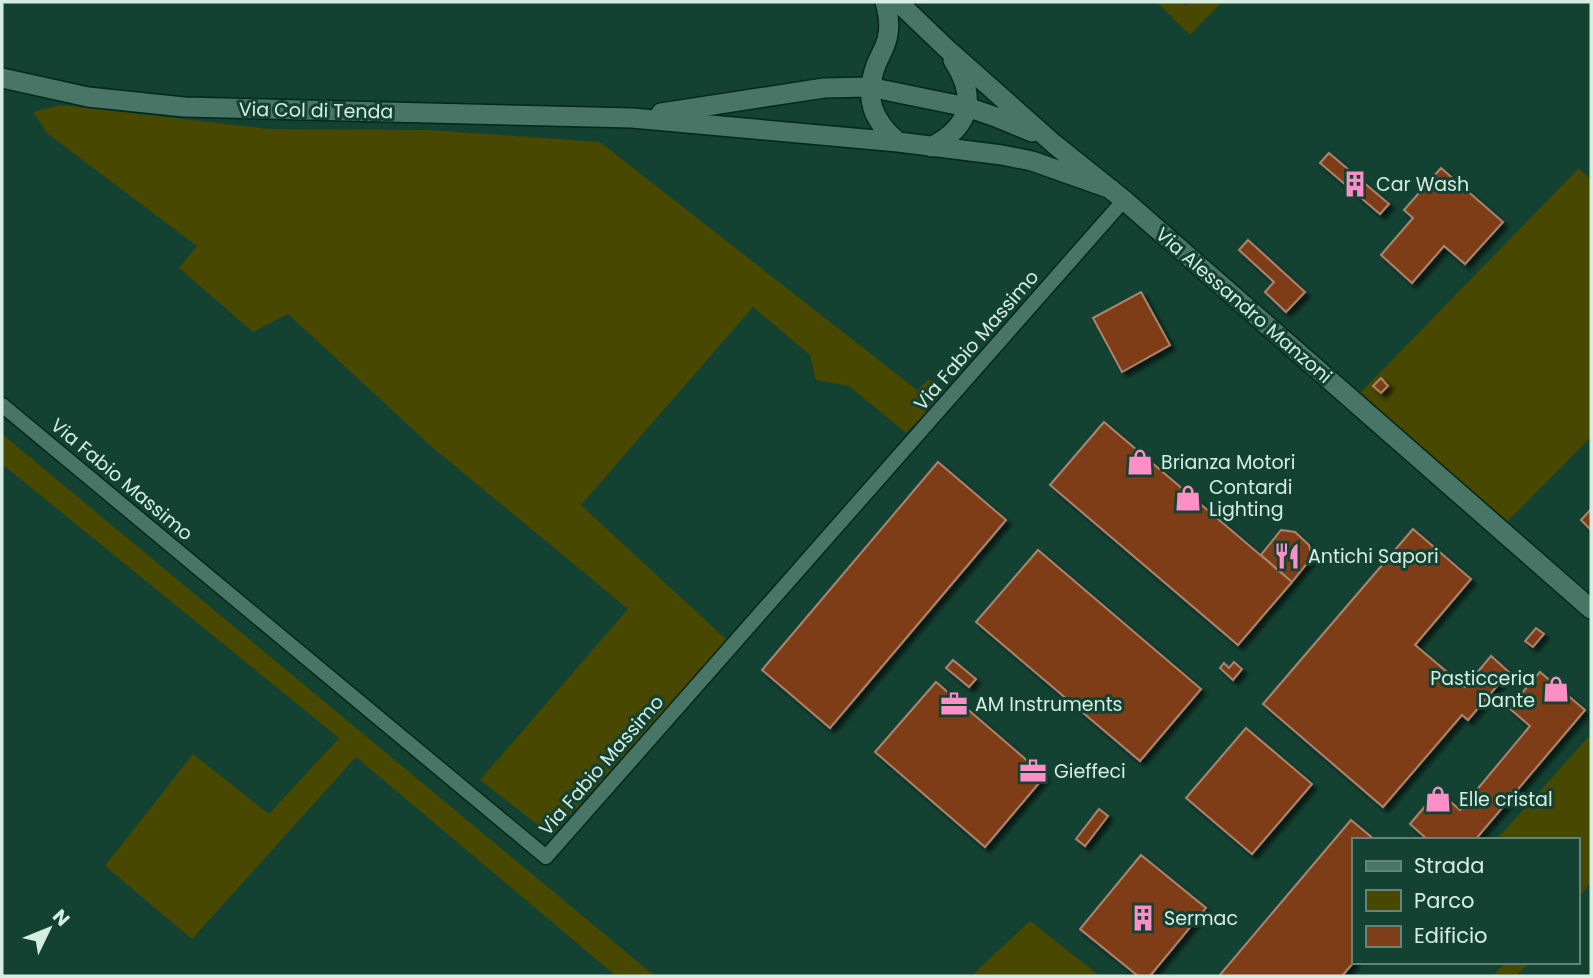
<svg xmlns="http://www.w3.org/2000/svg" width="1593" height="978" font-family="Poppins,sans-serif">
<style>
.green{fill:#484800}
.building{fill:#7e3e17;stroke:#ab846f;stroke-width:2;filter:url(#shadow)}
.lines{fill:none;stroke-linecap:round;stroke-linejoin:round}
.street-casing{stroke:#03271c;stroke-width:17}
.secondary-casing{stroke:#03271c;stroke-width:22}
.street{stroke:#487565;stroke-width:14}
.secondary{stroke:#487565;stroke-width:19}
.labels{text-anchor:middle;stroke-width:6;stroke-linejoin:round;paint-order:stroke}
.street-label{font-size:19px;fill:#d5ede3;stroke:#134233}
.poi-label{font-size:19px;fill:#d5ede3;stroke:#134233;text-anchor:start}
</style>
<defs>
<filter id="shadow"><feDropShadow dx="4.5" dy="4.5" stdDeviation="2" flood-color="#0009"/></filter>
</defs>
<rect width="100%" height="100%" fill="#134233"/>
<path class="green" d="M 1157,2 L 1181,2 L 1186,6 L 1190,2 L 1222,2 L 1190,35 Z
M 61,105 L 269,129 L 429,130 L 600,142 L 917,390 L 929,379 L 946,393 L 906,433 L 849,386 L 816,380 L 810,355 L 753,307 L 581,505 L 727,640 L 552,836 L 480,780 L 628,609 L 432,447 L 288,314 L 253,332 L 179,268 L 197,246 L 48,134 L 33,112 Z
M 1579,168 L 1591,180 L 1591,437 L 1505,524 L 1360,393 Z
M 2,434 L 655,976 L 616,976 L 356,757 L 192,939 L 105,866 L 193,754 L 269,814 L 339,738 L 2,464 Z
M 1591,734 L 1591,882 L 1577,900 L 1577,840 L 1496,840 Z
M 1030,921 L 1100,976 L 971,976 Z
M 1506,962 L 1531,962 L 1515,976 L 1493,976 Z"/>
<path class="building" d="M 1329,153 L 1389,204 L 1380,214 L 1320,163 Z
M 1441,168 L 1503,222 L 1465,264 L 1444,246 L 1412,283 L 1381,255 L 1413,218 L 1404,210 Z
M 1248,240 L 1305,292 L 1286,312 L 1265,292 L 1274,282 L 1239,250 Z
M 1141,292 L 1170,345 L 1122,372 L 1093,318 Z
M 1381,378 L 1388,386 L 1381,393 L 1373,386 Z
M 1104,422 L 1292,582 L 1238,645 L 1050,485 Z
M 938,462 L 1006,520 L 830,728 L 762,670 Z
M 1591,509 L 1591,530 L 1581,520 Z
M 1413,529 L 1471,579 L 1415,645 L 1465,687 L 1491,656 L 1509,672 L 1468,720 L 1462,715 L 1383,807 L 1263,704 Z
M 1281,530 L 1295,532 L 1309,545 L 1312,557 L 1292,582 L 1261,555 Z
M 1038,550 L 1201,689 L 1140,761 L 976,622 Z
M 1536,628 L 1544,634 L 1533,647 L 1525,641 Z
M 953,660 L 976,679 L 969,687 L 946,668 Z
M 1234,662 L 1242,669 L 1233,680 L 1220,668 L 1224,663 L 1229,668 Z
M 1540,672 L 1585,710 L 1475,840 L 1428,840 L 1410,824 L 1438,791 L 1460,810 L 1530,726 L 1509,708 Z
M 936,682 L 1045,776 L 985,847 L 875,752 Z
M 1246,728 L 1312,784 L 1252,854 L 1186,798 Z
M 1099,809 L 1108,816 L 1085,846 L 1076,839 Z
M 1351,820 L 1375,840 L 1353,840 L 1354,962 L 1342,976 L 1219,976 Z
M 1141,855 L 1206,908 L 1150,976 L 1138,976 L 1080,929 Z"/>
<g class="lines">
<g class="street-casing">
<path id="street" d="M 2,405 L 546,857 L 1124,200"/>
</g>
<g class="secondary-casing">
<path id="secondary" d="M 885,2 C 888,13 890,23 888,34 C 887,45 880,55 876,65 C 864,98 872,120 898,142
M 898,2 L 946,48 L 1054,144 L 1124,200 L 1591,609
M 2,78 L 88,97 L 184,107 L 632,118 L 898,142 L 1002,155 L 1032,161 L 1111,189
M 661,113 L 824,88 L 869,87 L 967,107 L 996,117 L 1032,132
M 931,147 C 972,126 977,97 953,60"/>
</g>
<use href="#street" class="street"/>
<use href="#secondary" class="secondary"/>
</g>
<defs>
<g id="building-bare" transform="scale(2.1)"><path d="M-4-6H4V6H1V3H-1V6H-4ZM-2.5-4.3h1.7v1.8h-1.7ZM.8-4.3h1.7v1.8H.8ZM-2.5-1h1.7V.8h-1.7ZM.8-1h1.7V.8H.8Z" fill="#fb8fc6" stroke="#134233" stroke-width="2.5" paint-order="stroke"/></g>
<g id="shop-bare" transform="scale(2.1)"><path d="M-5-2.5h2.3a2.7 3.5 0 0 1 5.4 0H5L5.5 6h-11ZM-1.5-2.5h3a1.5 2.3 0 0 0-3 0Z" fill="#fb8fc6" stroke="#134233" stroke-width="2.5" paint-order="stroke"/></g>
<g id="restaurant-bare" transform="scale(2.1)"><path d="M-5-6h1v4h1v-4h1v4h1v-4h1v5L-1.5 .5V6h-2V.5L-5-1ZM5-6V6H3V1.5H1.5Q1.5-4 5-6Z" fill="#fb8fc6" stroke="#134233" stroke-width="2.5" paint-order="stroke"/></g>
<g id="office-bare" transform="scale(2.1)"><path d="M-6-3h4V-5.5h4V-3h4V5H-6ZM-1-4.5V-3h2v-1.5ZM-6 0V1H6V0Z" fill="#fb8fc6" stroke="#134233" stroke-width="2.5" paint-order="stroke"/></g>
</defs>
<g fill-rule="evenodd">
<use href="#building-bare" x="1355" y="184"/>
<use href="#shop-bare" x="1140" y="462"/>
<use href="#shop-bare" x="1188" y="498"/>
<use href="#restaurant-bare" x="1287" y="556"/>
<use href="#shop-bare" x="1556" y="689"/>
<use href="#office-bare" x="954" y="704"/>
<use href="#office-bare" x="1033" y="771"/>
<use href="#shop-bare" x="1438" y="799"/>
<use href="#building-bare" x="1143" y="918"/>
</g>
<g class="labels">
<g class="street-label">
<text transform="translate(316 110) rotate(1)" y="7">Via Col di Tenda</text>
<text transform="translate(1244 305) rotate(41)" y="7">Via Alessandro Manzoni</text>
<text transform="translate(976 340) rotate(-49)" y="7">Via Fabio Massimo</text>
<text transform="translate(122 479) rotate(40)" y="7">Via Fabio Massimo</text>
<text transform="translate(601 765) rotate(-49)" y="7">Via Fabio Massimo</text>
</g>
<g class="poi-label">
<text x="1376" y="191">Car Wash</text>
<text x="1161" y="469">Brianza Motori</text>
<text x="1209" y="494">Contardi<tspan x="1209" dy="22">Lighting</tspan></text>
<text x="1308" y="563">Antichi Sapori</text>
<text x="1535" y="685" text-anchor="end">Pasticceria<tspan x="1535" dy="22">Dante</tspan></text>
<text x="975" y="711">AM Instruments</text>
<text x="1054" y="778">Gieffeci</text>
<text x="1459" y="806">Elle cristal</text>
<text x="1164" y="925">Sermac</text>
</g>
</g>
<rect width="1593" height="978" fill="none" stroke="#d5ede3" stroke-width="7"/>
<rect x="1352" y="838" width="228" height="126" fill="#134233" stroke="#618679" stroke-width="2"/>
<rect x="1366" y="861" width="35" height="10" fill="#487565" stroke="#618679" stroke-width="2"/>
<text x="1414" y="873" font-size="21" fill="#d5ede3">Strada</text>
<rect x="1366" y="890" width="35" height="21" fill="#484800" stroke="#618679" stroke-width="2"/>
<text x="1414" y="908" font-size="21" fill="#d5ede3">Parco</text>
<rect x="1366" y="926" width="35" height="21" fill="#7e3e17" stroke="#618679" stroke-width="2"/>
<text x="1414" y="943" font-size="21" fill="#d5ede3">Edificio</text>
<g transform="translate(49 929) rotate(47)" stroke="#134233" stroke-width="5" paint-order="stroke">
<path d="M0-5L12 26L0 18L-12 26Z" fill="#d5ede3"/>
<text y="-10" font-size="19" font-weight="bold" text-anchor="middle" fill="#d5ede3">N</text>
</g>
</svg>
